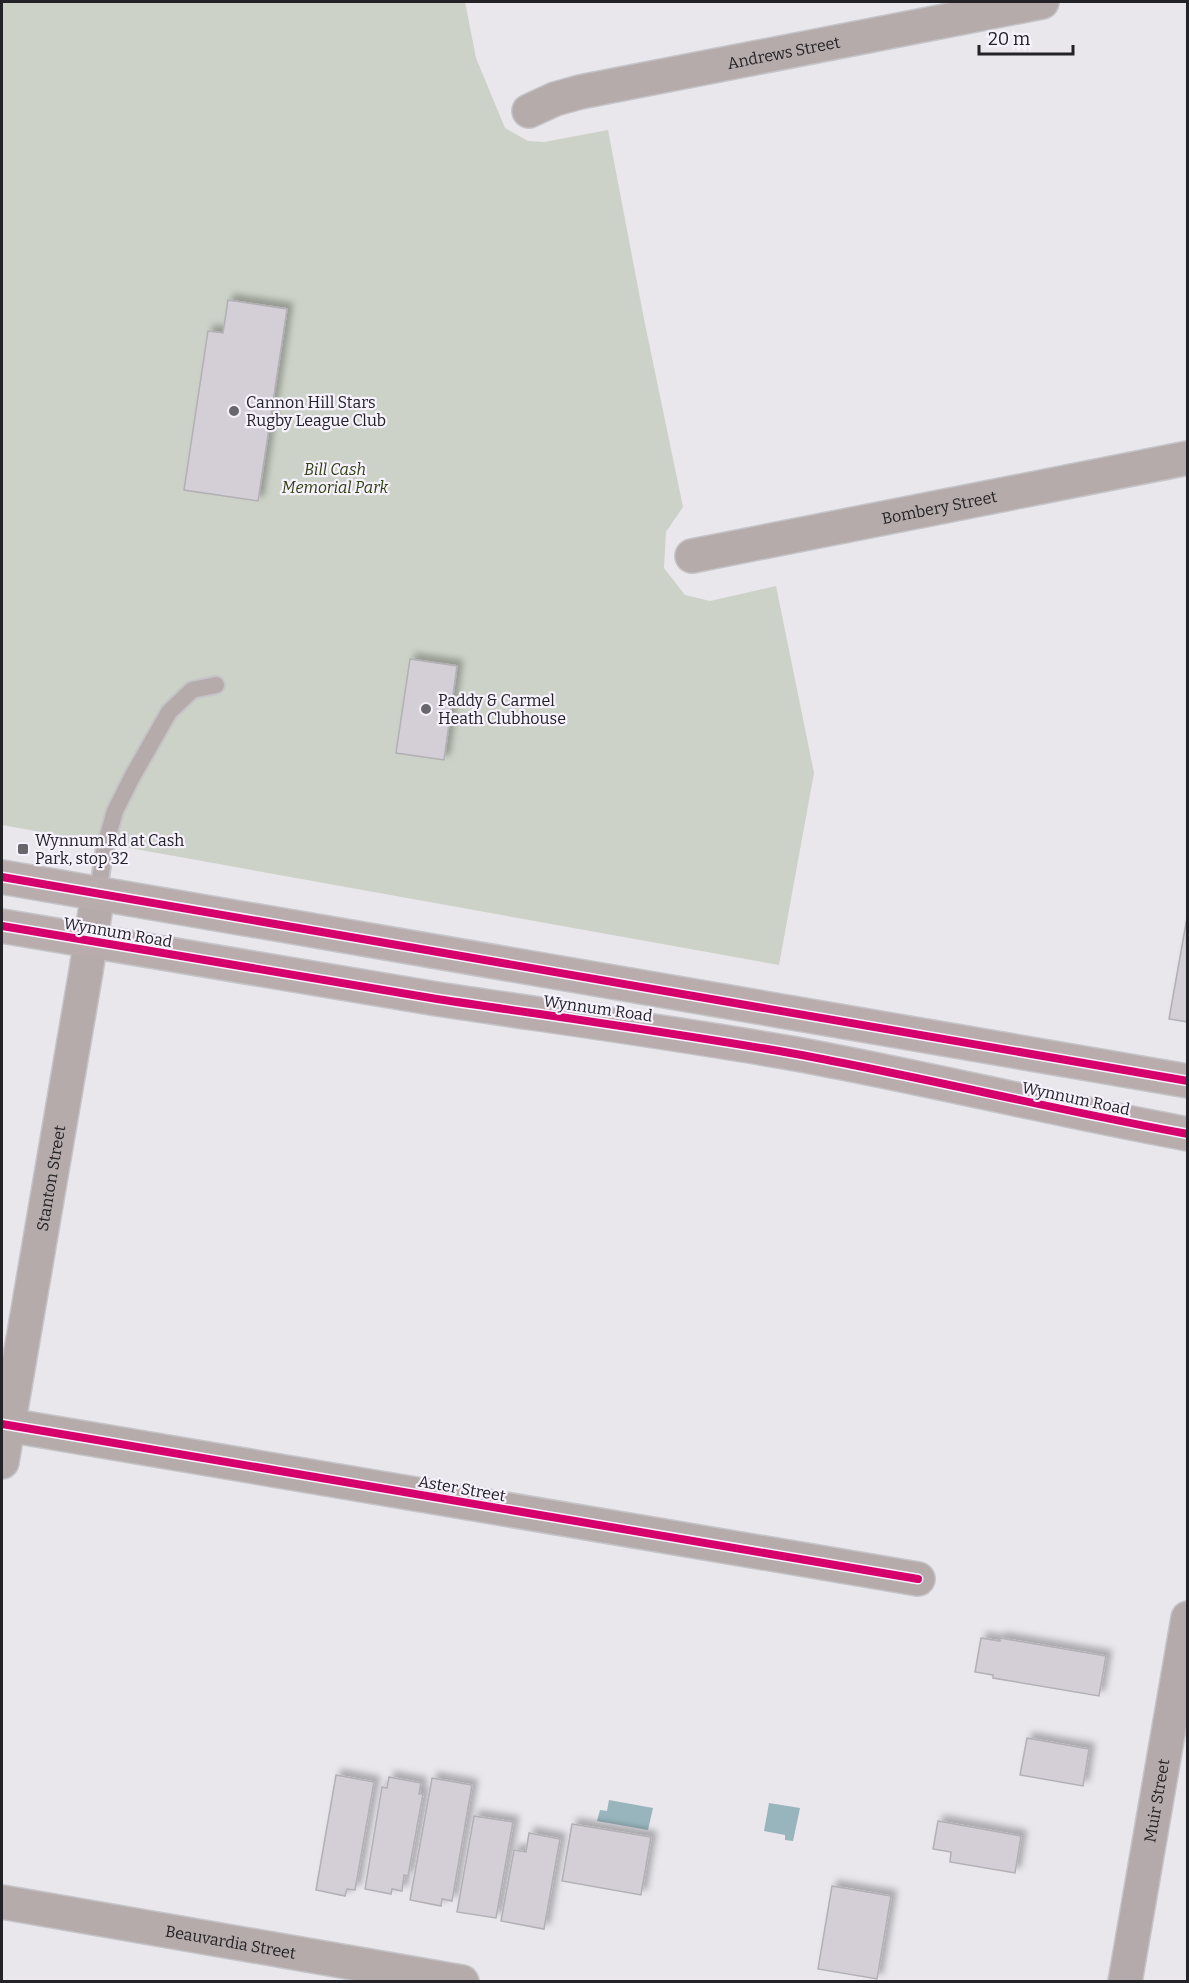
<svg xmlns="http://www.w3.org/2000/svg" width="1189" height="1983" font-family="Bitter,serif">
<style>
.green{fill:#ccd2c7}
.water{fill:#98b4bc}
.building{fill:#d4ced6;stroke:#b2b0b4;stroke-width:1.5;filter:url(#shadow)}
.lines{fill:none;stroke-linecap:round;stroke-linejoin:round}
.lane-casing{stroke:#c5c4c8;stroke-width:20}
.street-casing{stroke:#c5c4c8;stroke-width:36}
.secondary-casing{stroke:#c5c4c8;stroke-width:36}
.primary-casing{stroke:#c5c4c8;stroke-width:36}
.lane{stroke:#b6abab;stroke-width:16}
.street{stroke:#b6abab;stroke-width:33}
.secondary{stroke:#b5aaab;stroke-width:33}
.primary{stroke:#b8acad;stroke-width:33}
.cycleway-casing{stroke:#f6f1fc;stroke-width:11}
.cycleway{stroke:#d6006c;stroke-width:8}
.poi-dot{fill:#68676b;stroke:#f6f1fc;stroke-width:2}
.labels{text-anchor:middle;stroke-width:4.5;stroke-linejoin:round;paint-order:stroke}
.street-label{font-size:16px;fill:#232226;stroke:#f6f1fc}
.poi-label{font-size:16px;fill:#232226;stroke:#f6f1fc;text-anchor:start}
.park-label{font-size:16px;font-style:italic;fill:#304210;stroke:#f6f1fc}
</style>
<defs>
<filter id="shadow"><feDropShadow dx="5.5" dy="-5.5" stdDeviation="3" flood-color="#0004"/></filter>
</defs>
<rect width="100%" height="100%" fill="#e9e7ec"/>
<path class="green" d="M 2,2 L 465,2 L 476,58 L 505,128 L 528,141 L 544,142 L 608,130 L 644,319 L 683,507 L 666,532 L 664,568 L 685,595 L 710,601 L 776,586 L 814,773 L 779,965 L 2,825 Z"/>
<path class="water" d="M 609,1800 L 653,1808 L 648,1830 L 597,1821 L 600,1810 L 607,1811 Z
M 769,1803 L 800,1808 L 793,1841 L 785,1840 L 785,1835 L 764,1831 Z"/>
<path class="building" d="M 228,300 L 287,309 L 258,501 L 184,490 L 208,331 L 223,333 Z
M 410,659 L 457,666 L 444,760 L 396,753 Z
M 1188,912 L 1188,1022 L 1169,1019 Z
M 981,1638 L 1000,1641 L 1000,1638 L 1106,1656 L 1099,1696 L 993,1678 L 993,1675 L 975,1672 Z
M 1027,1738 L 1089,1749 L 1083,1786 L 1020,1775 Z
M 336,1775 L 374,1782 L 355,1890 L 347,1889 L 345,1896 L 316,1890 Z
M 389,1777 L 421,1783 L 419,1794 L 423,1794 L 408,1876 L 404,1875 L 402,1891 L 392,1889 L 391,1894 L 365,1889 L 382,1787 L 387,1788 Z
M 432,1778 L 472,1785 L 452,1901 L 442,1899 L 441,1906 L 410,1900 Z
M 474,1816 L 513,1822 L 496,1918 L 457,1912 Z
M 938,1821 L 1021,1836 L 1015,1873 L 950,1862 L 951,1852 L 933,1849 Z
M 572,1824 L 651,1837 L 641,1895 L 562,1881 Z
M 529,1833 L 560,1839 L 544,1929 L 501,1921 L 514,1850 L 526,1852 Z
M 832,1886 L 891,1896 L 877,1979 L 818,1969 Z"/>
<g class="lines">
<g class="lane-casing">
<path id="lane" d="M 98,893 L 105,846 L 115,811 L 132,777 L 169,712 L 192,690 L 216,685"/>
</g>
<g class="street-casing">
<g id="street">
<path id="s1" d="M 529,111 L 555,99 L 580,92 L 1042,2"/>
<path id="s2" d="M 692,556 L 1188,458"/>
<path d="M 2,1424 L 918,1579"/>
<path id="s3" d="M 2,1462 L 86,971 L 98,893"/>
<path id="s4" d="M 2,1902 L 462,1982"/>
</g>
</g>
<g class="secondary-casing">
<g id="secondary">
<path id="s5" d="M 1125,1982 L 1188,1618"/>
</g>
</g>
<g class="primary-casing">
<path id="primary" d="M 2,877 L 1188,1081
M 2,926 C 147,951 292,976 437,999 C 557,1017 677,1033 796,1054 C 927,1078 1056,1110 1188,1134"/>
</g>
<use href="#lane" class="lane"/>
<use href="#street" class="street"/>
<use href="#secondary" class="secondary"/>
<use href="#primary" class="primary"/>
<g class="cycleway-casing">
<path id="cycleway" d="M 2,877 L 1188,1081
M 2,926 C 147,951 292,976 437,999 C 557,1017 677,1033 796,1054 C 927,1078 1056,1110 1188,1134
M 2,1424 L 918,1579"/>
</g>
<use href="#cycleway" class="cycleway"/>
</g>
<g class="poi-dot">
<circle cx="234" cy="411" r="6"/>
<circle cx="426" cy="709" r="6"/>
<rect x="17" y="843" width="12" height="12" rx="3"/>
</g>
<g class="labels">
<g class="street-label">
<text dy="6" stroke="none"><textPath href="#s1" startOffset="262">Andrews Street</textPath></text>
<text dy="6" stroke="none"><textPath href="#s2" startOffset="252">Bombery Street</textPath></text>
<text transform="translate(118 932) rotate(10)" y="6">Wynnum Road</text>
<text transform="translate(598 1008) rotate(8)" y="6">Wynnum Road</text>
<text transform="translate(1076 1098) rotate(12)" y="6">Wynnum Road</text>
<text dy="6" stroke="none"><textPath href="#s3" startOffset="288">Stanton Street</textPath></text>
<text transform="translate(462 1488) rotate(10)" y="6">Aster Street</text>
<text dy="6" stroke="none"><textPath href="#s5" startOffset="184">Muir Street</textPath></text>
<text dy="6" stroke="none"><textPath href="#s4" startOffset="232">Beauvardia Street</textPath></text>
</g>
<g class="poi-label">
<text x="246" y="408">Cannon Hill Stars<tspan x="246" dy="18">Rugby League Club</tspan></text>
<text x="438" y="706">Paddy &amp; Carmel<tspan x="438" dy="18">Heath Clubhouse</tspan></text>
<text x="35" y="846">Wynnum Rd at Cash<tspan x="35" dy="18">Park, stop 32</tspan></text>
</g>
<g class="park-label">
<text x="335" y="475">Bill Cash<tspan x="335" dy="18">Memorial Park</tspan></text>
</g>
</g>
<rect width="1189" height="1983" fill="none" stroke="#232226" stroke-width="6"/>
<path d="M979 45v9h94v-9" fill="none" stroke="#232226" stroke-width="3"/>
<text x="988" y="45" font-size="18" fill="#232226" stroke="#f6f1fc" stroke-width="4.5" paint-order="stroke">20 m</text>
</svg>
